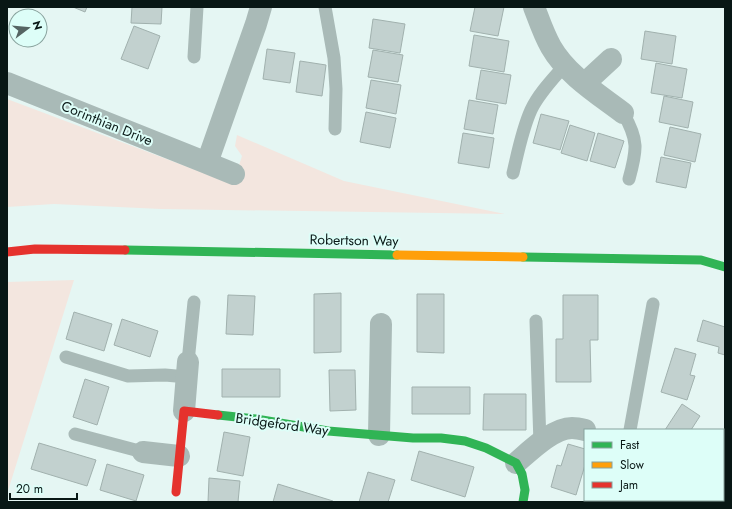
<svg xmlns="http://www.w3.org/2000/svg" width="732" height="509" font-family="Jost,sans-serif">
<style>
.green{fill:#f3e6df}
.building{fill:#c2d1cf;stroke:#a1b1ae}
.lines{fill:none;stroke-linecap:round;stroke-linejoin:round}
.lane{stroke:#a9bab7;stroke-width:13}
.street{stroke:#a9bab7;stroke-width:22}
.fast{stroke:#30b455;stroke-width:9}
.slow{stroke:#ff9f0a;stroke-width:9}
.jam{stroke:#e5322d;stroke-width:9}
.labels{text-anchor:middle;stroke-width:4;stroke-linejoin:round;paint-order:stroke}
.street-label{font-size:14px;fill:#081715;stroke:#ddfef8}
</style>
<rect width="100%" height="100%" fill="#e5f6f3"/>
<path class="green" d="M 7,99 L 233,184 L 242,156 L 235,146 L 237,135 L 344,181 L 505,214 L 161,209 L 54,204 L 7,207 Z
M 74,280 L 7,494 L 7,282 Z"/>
<path class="building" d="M 73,7 L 87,7 L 85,12 Z
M 132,7 L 162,7 L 161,24 L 131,23 Z
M 475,7 L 504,7 L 498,36 L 470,31 Z
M 373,19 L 405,24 L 400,53 L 369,48 Z
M 134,26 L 160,36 L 148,69 L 121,59 Z
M 645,31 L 676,36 L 672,64 L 641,59 Z
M 474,35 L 509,41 L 504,72 L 469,66 Z
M 267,49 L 295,53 L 290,83 L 263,79 Z
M 373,50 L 403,55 L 398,82 L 368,77 Z
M 300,61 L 326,65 L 322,96 L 296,92 Z
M 656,63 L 687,69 L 682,98 L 651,93 Z
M 481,70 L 511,75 L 506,104 L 476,99 Z
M 371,80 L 401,85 L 396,114 L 366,108 Z
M 664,96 L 693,102 L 688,128 L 659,122 Z
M 469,100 L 498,105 L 493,134 L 464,129 Z
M 366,112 L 396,118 L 390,148 L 360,142 Z
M 541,114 L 569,121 L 560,150 L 533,143 Z
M 570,125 L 595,133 L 587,161 L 561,153 Z
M 670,127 L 701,134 L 695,162 L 664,155 Z
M 463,133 L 494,138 L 489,168 L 458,163 Z
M 598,133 L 624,141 L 615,168 L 590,161 Z
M 661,157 L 691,163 L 686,188 L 656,182 Z
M 341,293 L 341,352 L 314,353 L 314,294 Z
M 417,294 L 444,294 L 444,353 L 417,352 Z
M 228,295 L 255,296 L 253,335 L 226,334 Z
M 563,295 L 598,295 L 598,340 L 590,340 L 591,382 L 556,382 L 556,339 L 563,339 Z
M 74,312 L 112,324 L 104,351 L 66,339 Z
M 122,319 L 158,331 L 150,357 L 114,345 Z
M 703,320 L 725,327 L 725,355 L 718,353 L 719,347 L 697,341 Z
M 675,348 L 696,354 L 690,375 L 695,376 L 687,400 L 661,392 Z
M 222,369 L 280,369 L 280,397 L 222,397 Z
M 329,370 L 355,370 L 356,410 L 330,411 Z
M 85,379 L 109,387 L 97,425 L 73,417 Z
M 412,387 L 470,387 L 470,414 L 412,414 Z
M 484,394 L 526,394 L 526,430 L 483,430 Z
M 682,404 L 700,416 L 691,430 L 665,430 Z
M 224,432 L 250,437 L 243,476 L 217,471 Z
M 39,443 L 96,460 L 87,486 L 31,469 Z
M 568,444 L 585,449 L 585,465 L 576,495 L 551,487 L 557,465 L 561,466 Z
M 419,451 L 474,467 L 465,497 L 411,480 Z
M 107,464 L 144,475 L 136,501 L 100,490 Z
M 368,472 L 395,480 L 388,502 L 359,502 Z
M 209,478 L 240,481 L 238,502 L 208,502 Z
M 278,484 L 333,501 L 333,502 L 273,502 Z
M 639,500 L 653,500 L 653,502 L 645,502 Z"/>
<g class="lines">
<path class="lane" d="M 325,7 L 334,58 L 336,89 L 335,129
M 194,57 L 197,7
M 623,113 C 639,140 637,150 629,179
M 513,173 C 518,152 522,130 531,110 C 539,93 553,79 565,65
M 536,321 L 540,444
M 66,357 L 128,376 L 165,375 L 187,377
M 188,362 L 194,302
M 630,430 L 653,304
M 75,434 L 143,452"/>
<path class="street" d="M 534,7 C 539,20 544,35 551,47 C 567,75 598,94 623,113
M 7,83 L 207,163 L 256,24 L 261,7
M 585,83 L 611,59
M 207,163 L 234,174
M 184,411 L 188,362
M 379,435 L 381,324
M 143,452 L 179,456
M 723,459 L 724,457
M 516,463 C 530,451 553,428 572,428 C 577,428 581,429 585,430
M 717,500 L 719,502"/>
<path class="fast" d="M 125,250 L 397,255
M 523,257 L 701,260 L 725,267
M 218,415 L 256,419 L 328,431 L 413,438 L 441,438 L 465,441 L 486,448 L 516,463 L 522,474 L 525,490 L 523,502"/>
<path class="slow" d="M 397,255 L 523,257"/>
<path class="jam" d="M 7,252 L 35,249 L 125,250
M 176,492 L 184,411 L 218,415"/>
</g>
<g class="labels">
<g class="street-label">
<text transform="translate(107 123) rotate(22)" y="5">Corinthian Drive</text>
<text transform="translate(354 240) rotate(1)" y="5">Robertson Way</text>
<text transform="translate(282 424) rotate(8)" y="5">Bridgeford Way</text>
</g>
</g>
<rect width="732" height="509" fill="none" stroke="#081715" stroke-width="16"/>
<rect x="584" y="429" width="140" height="72" fill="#ddfef8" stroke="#88a29d"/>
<rect x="592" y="442" width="20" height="6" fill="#30b455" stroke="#88a29d"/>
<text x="620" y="449" font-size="12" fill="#081715">Fast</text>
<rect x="592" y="462" width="20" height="6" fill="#ff9f0a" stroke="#88a29d"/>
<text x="620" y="469" font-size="12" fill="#081715">Slow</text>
<rect x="592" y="482" width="20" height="6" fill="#e5322d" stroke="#88a29d"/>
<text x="620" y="489" font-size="12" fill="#081715">Jam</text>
<g transform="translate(28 28) rotate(74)"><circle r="19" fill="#ddfef8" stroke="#88a29d"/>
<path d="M0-3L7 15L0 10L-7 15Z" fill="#556563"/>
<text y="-6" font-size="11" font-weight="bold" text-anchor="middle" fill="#081715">N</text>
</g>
<path d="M10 493v6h67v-6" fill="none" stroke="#081715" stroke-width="2"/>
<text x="16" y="493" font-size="12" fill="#081715" stroke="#ddfef8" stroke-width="3" paint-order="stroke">20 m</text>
</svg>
